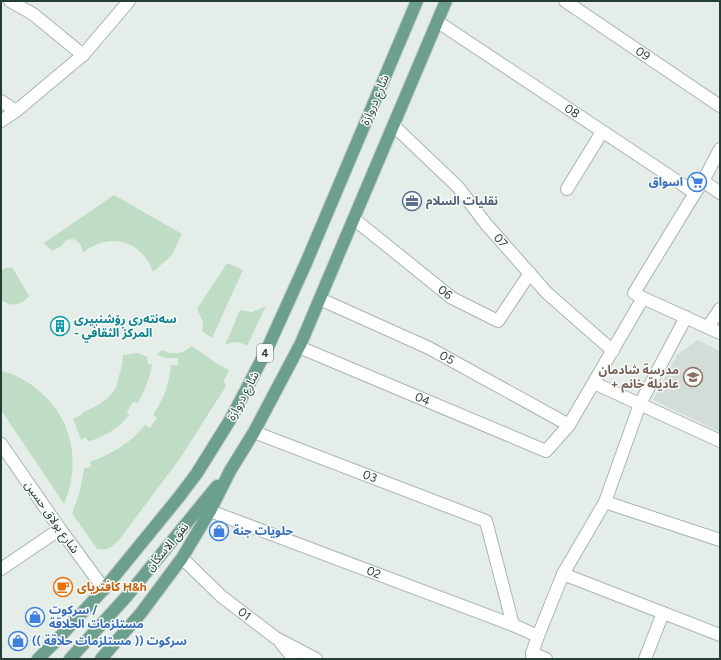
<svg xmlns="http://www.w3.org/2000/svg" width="721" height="660" font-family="Figtree,'Noto Sans Arabic',sans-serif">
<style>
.built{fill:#d3ddd7}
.green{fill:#bfddc4}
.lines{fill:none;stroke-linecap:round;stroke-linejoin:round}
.street-casing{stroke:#a8b5af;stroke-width:14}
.secondary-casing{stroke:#a3b8af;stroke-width:14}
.primary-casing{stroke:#c2c9c6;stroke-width:14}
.street{stroke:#fff;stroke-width:12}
.secondary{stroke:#fff;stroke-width:12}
.primary{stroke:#6ca08d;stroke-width:12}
.labels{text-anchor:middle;stroke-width:3;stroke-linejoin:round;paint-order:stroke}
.shield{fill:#f5faf7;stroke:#63766f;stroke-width:1}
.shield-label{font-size:11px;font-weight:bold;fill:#253e35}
.street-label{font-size:12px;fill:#253e35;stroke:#f5faf7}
.shop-label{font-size:12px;font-weight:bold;fill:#366cbe;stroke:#f5faf7;text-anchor:start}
.service-label{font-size:12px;font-weight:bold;fill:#4e5e75;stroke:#f5faf7;text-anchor:start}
.culture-label{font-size:12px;font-weight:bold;fill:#0d838f;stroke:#f5faf7;text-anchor:start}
.education-label{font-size:12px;font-weight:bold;fill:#785e54;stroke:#f5faf7;text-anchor:end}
.food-label{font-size:12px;font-weight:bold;fill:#c56008;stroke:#f5faf7;text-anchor:start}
</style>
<rect width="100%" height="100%" fill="#e5ede9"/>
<path class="built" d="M 698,340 L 720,351 L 720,432 L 653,400 L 677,355 Z"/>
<path class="green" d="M 114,195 L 182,234 L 172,255 L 153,272 C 142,240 108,231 83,253 C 82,246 80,242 73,239 L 67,240 L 61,246 L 52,251 L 44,243 Z
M 227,263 L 243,270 L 212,338 L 202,331 L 203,322 L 197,309 Z
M 12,267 L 29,296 C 20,306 12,307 1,300 L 1,271 L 5,268 Z
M 266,306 L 247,346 C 238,341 235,341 225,345 L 240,310 L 252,312 Z
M 192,346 L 219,365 L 229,370 L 224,381 L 226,386 L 181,457 L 119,540 C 112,547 108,551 97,549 L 72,513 L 80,491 L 84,468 L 91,467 L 90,462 C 111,454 131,443 145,425 L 150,428 L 157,418 L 153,415 C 164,399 169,384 171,365 L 178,365 L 178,358 C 169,358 164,359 157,354 L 162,350 C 174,356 181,354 192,346 Z
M 138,353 L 147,357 L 148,364 L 152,365 C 150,379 144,391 138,403 L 133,402 L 127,412 L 129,415 C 119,429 104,436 88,442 L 85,437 L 81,440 L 73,418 L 82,415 L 82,413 C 97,406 115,398 118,380 C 120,371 123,365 123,355 Z
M 1,371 C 15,374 28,381 39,391 C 73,419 81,464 64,504 L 1,410 Z"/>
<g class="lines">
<g class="street-casing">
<g id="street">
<path d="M 10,1 L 33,14 L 83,55"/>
<path id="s1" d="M 565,1 L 720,106"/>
<path id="s2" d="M 438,22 L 695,193 L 703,181 L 720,149"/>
<path d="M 1,101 L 16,111"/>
<path d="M 1,121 L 16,111 L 83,55 L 129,1"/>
<path id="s3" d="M 394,126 L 458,187 L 486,224 L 547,293 L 613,351"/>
<path d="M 703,181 L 720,193"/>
<path d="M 567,189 L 602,132"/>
<path d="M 695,193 L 634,293 L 643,298 L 720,333"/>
<path id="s4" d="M 354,219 L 452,298 L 498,321 L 530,273"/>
<path id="s5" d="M 320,299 L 429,348 L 569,425"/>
<path d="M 708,327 L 720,309"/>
<path id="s6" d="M 299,347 L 546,451 L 569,425 L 643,298"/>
<path d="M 594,383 L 720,441"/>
<path id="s7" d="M 254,432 L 486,521 L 513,625"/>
<path d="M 605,502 L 720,540"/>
<path id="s8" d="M 210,511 L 513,625 L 538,636"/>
<path id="s9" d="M 182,558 L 221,596 L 247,616 L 276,638 L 316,659"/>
<path d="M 1,569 L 60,529"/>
<path d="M 563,574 L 720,635"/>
<path d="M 281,643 L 294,659"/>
<path d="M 532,653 L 546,659"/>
<path d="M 532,659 L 532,653 L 538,636 L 563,574 L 605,502 L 640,404 L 686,317"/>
<path d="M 645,659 L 663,613"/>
</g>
</g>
<g class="secondary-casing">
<path id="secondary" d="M 1,444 L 60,529 L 104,589"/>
</g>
<g class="primary-casing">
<path id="primary" d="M 38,659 L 55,642 L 104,589 L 179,497 L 197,473 L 230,420 L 248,386 L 268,347 L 306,263 L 417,1
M 70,659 L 127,596 L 217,486
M 101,659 L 141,613 L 182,558 L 210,511 L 230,471 L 254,432 L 301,343 L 446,1"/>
</g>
<use href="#street" class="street"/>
<use href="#secondary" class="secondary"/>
<use href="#primary" class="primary"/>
</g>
<defs>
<g id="supermarket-ring" transform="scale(1)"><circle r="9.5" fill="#f5faf7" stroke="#3f7fe0" stroke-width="1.5"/><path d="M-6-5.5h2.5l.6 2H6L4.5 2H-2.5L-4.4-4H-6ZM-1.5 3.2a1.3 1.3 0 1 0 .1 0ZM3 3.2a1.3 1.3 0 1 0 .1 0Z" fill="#3f7fe0"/></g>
<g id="office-ring" transform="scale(1)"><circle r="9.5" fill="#f5faf7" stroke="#5c6f8a" stroke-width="1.5"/><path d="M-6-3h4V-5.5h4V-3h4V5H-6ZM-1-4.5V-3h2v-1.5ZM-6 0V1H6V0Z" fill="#5c6f8a"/></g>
<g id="building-ring" transform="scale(1)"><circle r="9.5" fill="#f5faf7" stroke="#0f9aa8" stroke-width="1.5"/><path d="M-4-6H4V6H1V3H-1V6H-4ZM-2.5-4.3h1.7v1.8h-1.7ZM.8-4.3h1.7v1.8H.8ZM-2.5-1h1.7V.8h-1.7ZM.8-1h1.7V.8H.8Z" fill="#0f9aa8"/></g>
<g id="school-ring" transform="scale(1)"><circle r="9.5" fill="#f5faf7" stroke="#8d6e63" stroke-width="1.5"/><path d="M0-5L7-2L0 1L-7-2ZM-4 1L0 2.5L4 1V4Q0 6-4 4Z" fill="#8d6e63"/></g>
<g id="shop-ring" transform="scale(1)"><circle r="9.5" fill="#f5faf7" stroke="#3f7fe0" stroke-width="1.5"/><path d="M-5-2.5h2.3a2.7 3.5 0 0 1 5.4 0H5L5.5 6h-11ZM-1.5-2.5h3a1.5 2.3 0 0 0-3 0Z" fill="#3f7fe0"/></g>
<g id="cafe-ring" transform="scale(1)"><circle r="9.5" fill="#f5faf7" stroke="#e8710a" stroke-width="1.5"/><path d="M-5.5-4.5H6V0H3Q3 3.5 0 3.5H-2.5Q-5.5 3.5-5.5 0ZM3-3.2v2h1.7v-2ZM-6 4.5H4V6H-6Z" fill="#e8710a"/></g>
</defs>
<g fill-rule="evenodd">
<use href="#supermarket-ring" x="697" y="182"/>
<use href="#office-ring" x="412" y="201"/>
<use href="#building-ring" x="60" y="326"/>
<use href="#school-ring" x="693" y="377"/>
<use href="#shop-ring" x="219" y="531"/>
<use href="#cafe-ring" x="63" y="587"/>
<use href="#shop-ring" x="35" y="617"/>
<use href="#shop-ring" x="18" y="641"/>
</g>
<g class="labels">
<rect class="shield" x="257" y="344" width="16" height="18" rx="3"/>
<g class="shield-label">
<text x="265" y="357">4</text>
</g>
<g class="street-label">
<text dy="4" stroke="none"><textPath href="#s1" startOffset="94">09</textPath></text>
<text transform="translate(375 100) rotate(-67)" y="4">شارع دروازة</text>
<text dy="4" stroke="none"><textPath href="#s2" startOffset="161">08</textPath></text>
<text dy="4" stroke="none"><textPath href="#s3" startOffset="157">07</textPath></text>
<text dy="4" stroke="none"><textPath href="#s4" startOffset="117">06</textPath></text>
<text dy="4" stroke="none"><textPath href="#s5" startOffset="140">05</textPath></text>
<text transform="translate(243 396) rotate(-62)" y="4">شارع دروازة</text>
<text dy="4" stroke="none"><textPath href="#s6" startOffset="134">04</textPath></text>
<text dy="4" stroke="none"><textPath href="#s7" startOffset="124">03</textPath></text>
<text transform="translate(52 517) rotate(55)" y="4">شارع بولاق حسين</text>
<text transform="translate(167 547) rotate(-50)" y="4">نفق الاسكان</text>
<text dy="4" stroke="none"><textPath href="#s8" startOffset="175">02</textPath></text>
<text dy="4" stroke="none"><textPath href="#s9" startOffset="84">01</textPath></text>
</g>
<g class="shop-label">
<text x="683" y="186" text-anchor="end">اسواق</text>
<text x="233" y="535">حلویات جنة</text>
<text x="49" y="614">سركوت /<tspan x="49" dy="14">مستلزمات الحلاقة</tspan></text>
<text x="32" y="645">سركوت (( مستلزمات حلاقة ))</text>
</g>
<g class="service-label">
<text x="426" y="205">نقليات السلام</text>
</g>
<g class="culture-label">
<text x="74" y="323">سەنتەری ڕۆشنبیری<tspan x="74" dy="14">- المرکز الثقافي</tspan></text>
</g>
<g class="education-label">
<text x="679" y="374">مدرسة شادمان<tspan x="679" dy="14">+ عاديلة خانم</tspan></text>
</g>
<g class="food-label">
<text x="77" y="591">کافتریای H&amp;h</text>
</g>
</g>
<rect width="721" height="660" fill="none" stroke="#253e35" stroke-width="4"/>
</svg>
